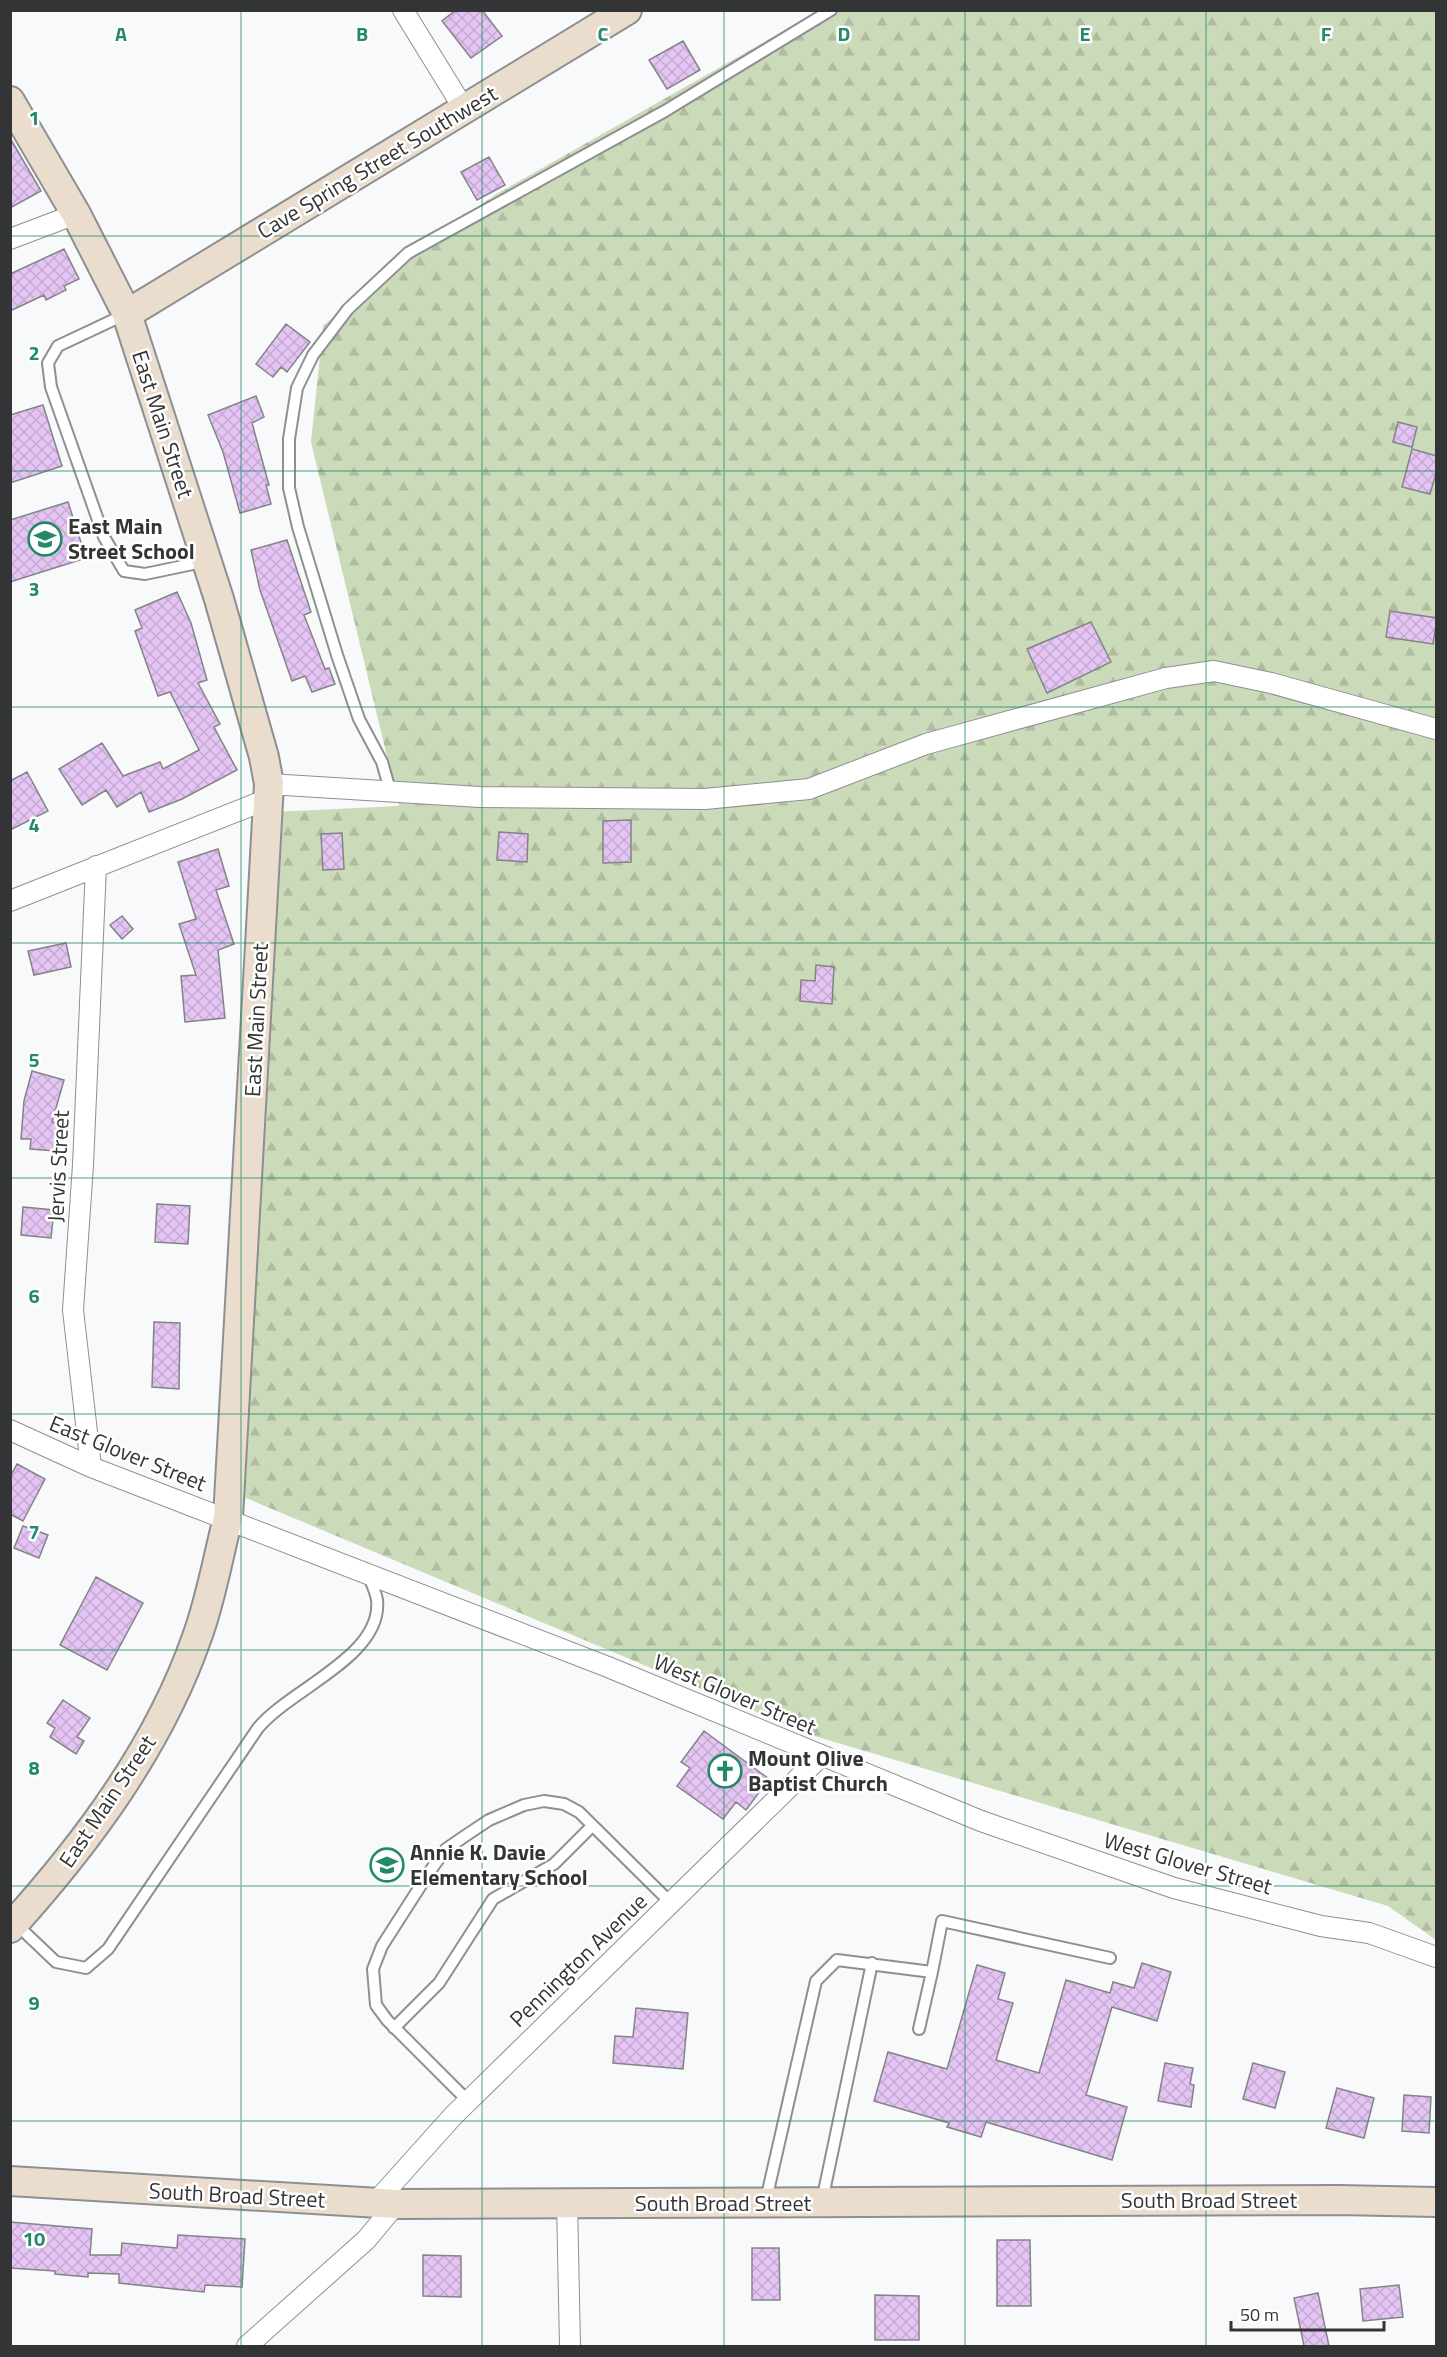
<svg xmlns="http://www.w3.org/2000/svg" width="1447" height="2357" font-family="'Titillium Web',sans-serif">
<style>
.forest{fill:url(#forest-firs)}
.building{fill:url(#building-cross-hatch);stroke:#848385;stroke-width:1.5}
.lines{fill:none;stroke-linecap:round;stroke-linejoin:round}
.lane-casing{stroke:#8e8f91;stroke-width:14}
.street-casing{stroke:#8e8f91;stroke-width:22}
.secondary-casing{stroke:#8e8f91;stroke-width:32}
.lane{stroke:#fff;stroke-width:10}
.street{stroke:#fff;stroke-width:20}
.secondary{stroke:#ebddcd;stroke-width:28}
.grid{fill:none;stroke:#228a67;stroke-width:1.5;stroke-opacity:0.55}
.labels{text-anchor:middle;stroke-width:5;stroke-linejoin:round;paint-order:stroke}
.street-label{font-size:22px;fill:#333435;stroke:#fff}
.poi-label{font-size:22px;font-weight:bold;fill:#333435;stroke:#fff;text-anchor:start}
.grid-label{font-size:20px;text-anchor:middle;font-weight:bold;fill:#228a67;stroke:#fff;stroke-width:5;stroke-linejoin:round;paint-order:stroke}
</style>
<defs>
<pattern id="forest-firs" width="22" height="20" patternUnits="userSpaceOnUse" patternTransform="scale(1.5)"><rect width="22" height="20" fill="#cbdab9"/><path d="M5 1l3.5 6h-7zM16 11l3.5 6h-7z" fill="#afbca0"/></pattern>
<pattern id="building-cross-hatch" width="8" height="8" patternUnits="userSpaceOnUse" patternTransform="scale(1.5)"><rect width="8" height="8" fill="#e4c4f3"/><path d="M0 0l8 8M0 8l8-8" fill="none" stroke="#c4a9d1"/></pattern>
</defs>
<rect width="100%" height="100%" fill="#f8f9fb"/>
<path class="forest" d="M 819,11 L 1436,11 L 1436,1940 L 1388,1906 L 811,1735 L 234,1493 L 274,812 L 399,806 L 311,442 L 323,326 L 389,269 L 495,195 Z"/>
<path class="building" d="M 456,10 L 482,10 L 502,36 L 471,58 L 442,21 Z
M 683,41 L 700,70 L 667,89 L 649,60 Z
M 10,138 L 41,191 L 10,208 Z
M 489,157 L 505,185 L 477,200 L 461,172 Z
M 64,249 L 79,279 L 64,286 L 66,290 L 46,300 L 44,295 L 10,311 L 10,274 Z
M 286,324 L 310,342 L 287,372 L 281,367 L 273,377 L 256,364 Z
M 256,396 L 264,417 L 252,423 L 269,485 L 266,485 L 271,504 L 240,513 L 223,452 L 208,415 Z
M 43,405 L 62,466 L 10,483 L 10,415 Z
M 1398,422 L 1417,427 L 1412,447 L 1393,442 Z
M 1412,449 L 1437,456 L 1437,470 L 1430,494 L 1402,487 Z
M 68,502 L 86,558 L 10,582 L 10,520 Z
M 287,540 L 311,612 L 304,615 L 325,669 L 329,668 L 335,684 L 312,692 L 305,676 L 292,681 L 260,590 L 251,550 Z
M 177,592 L 191,623 L 207,680 L 198,683 L 220,724 L 214,727 L 237,770 L 182,799 L 149,812 L 141,792 L 117,807 L 106,790 L 82,805 L 59,769 L 102,743 L 123,776 L 160,762 L 163,769 L 199,750 L 170,692 L 158,696 L 135,631 L 142,628 L 135,610 Z
M 1390,611 L 1437,618 L 1433,644 L 1386,637 Z
M 1091,622 L 1111,662 L 1047,693 L 1027,649 Z
M 27,772 L 48,811 L 10,830 L 10,781 Z
M 631,820 L 631,862 L 603,863 L 603,821 Z
M 499,832 L 528,834 L 527,862 L 497,860 Z
M 342,833 L 344,869 L 323,870 L 321,834 Z
M 218,849 L 229,886 L 216,890 L 234,944 L 218,950 L 225,1018 L 185,1022 L 181,976 L 196,975 L 179,924 L 196,919 L 178,862 Z
M 122,916 L 133,929 L 122,939 L 110,925 Z
M 66,943 L 71,967 L 34,975 L 28,951 Z
M 816,965 L 834,967 L 832,1004 L 800,1001 L 801,980 L 815,981 Z
M 32,1071 L 64,1080 L 52,1122 L 58,1123 L 56,1151 L 30,1149 L 31,1139 L 21,1139 L 24,1101 Z
M 157,1204 L 190,1206 L 188,1244 L 155,1242 Z
M 23,1207 L 54,1210 L 51,1238 L 21,1235 Z
M 154,1322 L 180,1323 L 179,1389 L 152,1387 Z
M 17,1464 L 45,1479 L 23,1521 L 10,1514 L 10,1477 Z
M 23,1526 L 48,1535 L 39,1558 L 14,1548 Z
M 96,1577 L 143,1603 L 107,1670 L 60,1645 Z
M 63,1700 L 90,1718 L 77,1737 L 84,1741 L 76,1754 L 50,1737 L 55,1728 L 47,1723 Z
M 704,1731 L 769,1779 L 746,1810 L 736,1802 L 723,1819 L 677,1786 L 690,1768 L 681,1762 Z
M 1142,1963 L 1171,1972 L 1157,2021 L 1112,2007 L 1086,2095 L 1127,2107 L 1112,2160 L 986,2122 L 981,2137 L 947,2127 L 949,2123 L 874,2101 L 888,2052 L 947,2069 L 977,1965 L 1005,1973 L 998,1999 L 1013,2003 L 996,2060 L 1039,2073 L 1066,1980 L 1110,1993 L 1113,1982 L 1134,1988 Z
M 636,2008 L 688,2013 L 683,2069 L 613,2063 L 615,2036 L 633,2037 Z
M 1165,2063 L 1193,2068 L 1190,2084 L 1194,2085 L 1191,2107 L 1158,2101 Z
M 1253,2063 L 1285,2072 L 1275,2108 L 1243,2099 Z
M 1337,2088 L 1374,2098 L 1364,2138 L 1326,2128 Z
M 1404,2095 L 1431,2097 L 1429,2133 L 1402,2131 Z
M 10,2222 L 92,2229 L 90,2255 L 121,2255 L 122,2243 L 177,2248 L 178,2235 L 245,2239 L 242,2287 L 205,2285 L 204,2292 L 174,2289 L 119,2283 L 119,2274 L 88,2273 L 88,2277 L 55,2274 L 55,2271 L 10,2268 Z
M 997,2240 L 1030,2240 L 1031,2306 L 997,2306 Z
M 752,2248 L 779,2248 L 780,2300 L 752,2300 Z
M 423,2255 L 461,2256 L 461,2297 L 423,2296 Z
M 1399,2285 L 1403,2317 L 1363,2321 L 1360,2289 Z
M 1318,2293 L 1329,2346 L 1304,2346 L 1294,2298 Z
M 875,2295 L 919,2296 L 919,2340 L 875,2340 Z"/>
<g class="lines">
<g class="lane-casing">
<path id="lane" d="M 126,314 L 58,346 L 48,363 L 51,387 L 104,537 L 124,571 L 145,574 L 207,561
M 390,790 L 382,762 L 359,719 L 337,655 L 298,527 L 289,488 L 289,439 L 297,388 L 313,355 L 348,309 L 408,253 L 665,111 L 831,10
M 15,1923 L 56,1962 L 86,1968 L 108,1949 L 258,1728 C 290,1689 383,1656 377,1600 C 376,1592 371,1582 368,1574
M 394,2028 L 439,1983 L 493,1899 L 554,1864 L 592,1826
M 919,2029 L 932,1972
M 468,2101 L 387,2020 L 376,2005 L 373,1969 L 382,1946 L 430,1871 L 446,1849 L 465,1836 L 489,1820 L 524,1805 L 544,1801 L 564,1804 L 579,1812 L 671,1903
M 766,2200 L 816,1981 L 837,1960 L 932,1972 L 942,1921 L 1110,1958
M 822,2201 L 872,1963"/>
</g>
<g class="street-casing">
<path id="street" d="M 403,10 L 464,109
M 10,239 L 76,214
M 269,784 L 480,797 L 705,799 L 809,789 L 926,744 L 1166,678 L 1214,671 L 1271,683 L 1436,729
M 10,901 L 268,799
M 10,1430 L 91,1467 L 608,1667 L 981,1821 L 1174,1888 L 1321,1926 L 1369,1933 L 1436,1957
M 91,1467 L 73,1310 L 83,1165 L 96,866
M 567,2202 L 570,2346
M 375,2203 L 453,2116 L 821,1756
M 247,2346 L 366,2240 L 396,2204"/>
</g>
<g class="secondary-casing">
<path id="secondary" d="M 10,101 L 76,214 L 127,314 L 219,599 L 264,757 L 269,784 L 228,1518 C 218,1557 211,1599 197,1637 C 159,1746 87,1843 10,1928
M 127,314 L 627,10
M 10,2181 L 396,2204 L 1338,2200 L 1436,2202"/>
</g>
<use href="#lane" class="lane"/>
<use href="#street" class="street"/>
<use href="#secondary" class="secondary"/>
</g>
<path class="grid" d="M 241,10 L 241,2346M 482,10 L 482,2346M 724,10 L 724,2346M 965,10 L 965,2346M 1206,10 L 1206,2346M 10,236 L 1436,236M 10,471 L 1436,471M 10,707 L 1436,707M 10,943 L 1436,943M 10,1178 L 1436,1178M 10,1414 L 1436,1414M 10,1650 L 1436,1650M 10,1886 L 1436,1886M 10,2121 L 1436,2121"/>
<defs>
<g id="school-ring" transform="scale(1.725)"><circle r="9.5" fill="#fff" stroke="#228a67" stroke-width="1.5"/><path d="M0-5L7-2L0 1L-7-2ZM-4 1L0 2.5L4 1V4Q0 6-4 4Z" fill="#228a67"/></g>
<g id="church-ring" transform="scale(1.725)"><circle r="9.5" fill="#fff" stroke="#228a67" stroke-width="1.5"/><path d="M-1.2-6h2.4v3.5h3.3v2.4h-3.3V6h-2.4V-.1h-3.3v-2.4h3.3Z" fill="#228a67"/></g>
</defs>
<g fill-rule="evenodd">
<use href="#school-ring" x="45" y="539"/>
<use href="#church-ring" x="725" y="1771"/>
<use href="#school-ring" x="387" y="1865"/>
</g>
<g class="labels">
<g class="street-label">
<text transform="translate(377 162) rotate(-31)" y="8">Cave Spring Street Southwest</text>
<text transform="translate(163 424) rotate(72)" y="8">East Main Street</text>
<text transform="translate(256 1020) rotate(-87)" y="8">East Main Street</text>
<text transform="translate(58 1166) rotate(-87)" y="8">Jervis Street</text>
<text transform="translate(128 1453) rotate(22)" y="8">East Glover Street</text>
<text transform="translate(735 1694) rotate(23)" y="8">West Glover Street</text>
<text transform="translate(107 1801) rotate(-56)" y="8">East Main Street</text>
<text transform="translate(1188 1863) rotate(16)" y="8">West Glover Street</text>
<text transform="translate(578 1960) rotate(-44)" y="8">Pennington Avenue</text>
<text transform="translate(237 2195) rotate(3)" y="8">South Broad Street</text>
<text x="1209" y="2208">South Broad Street</text>
<text x="723" y="2211">South Broad Street</text>
</g>
<g class="poi-label">
<text x="68" y="534">East Main<tspan x="68" dy="25">Street School</tspan></text>
<text x="748" y="1766">Mount Olive<tspan x="748" dy="25">Baptist Church</tspan></text>
<text x="410" y="1860">Annie K. Davie<tspan x="410" dy="25">Elementary School</tspan></text>
</g>
</g>
<g class="grid-label">
<text x="121" y="41">A</text>
<text x="362" y="41">B</text>
<text x="603" y="41">C</text>
<text x="844" y="41">D</text>
<text x="1085" y="41">E</text>
<text x="1326" y="41">F</text>
<text x="34" y="125">1</text>
<text x="34" y="360">2</text>
<text x="34" y="596">3</text>
<text x="34" y="832">4</text>
<text x="34" y="1067">5</text>
<text x="34" y="1303">6</text>
<text x="34" y="1539">7</text>
<text x="34" y="1775">8</text>
<text x="34" y="2010">9</text>
<text x="34" y="2246">10</text>
</g>
<rect width="1447" height="2357" fill="none" stroke="#333435" stroke-width="24"/>
<path d="M1231 2321v9h153v-9" fill="none" stroke="#333435" stroke-width="3"/>
<text x="1240" y="2321" font-size="18" fill="#333435" stroke="#ffffff" stroke-width="4.5" paint-order="stroke">50 m</text>
</svg>
